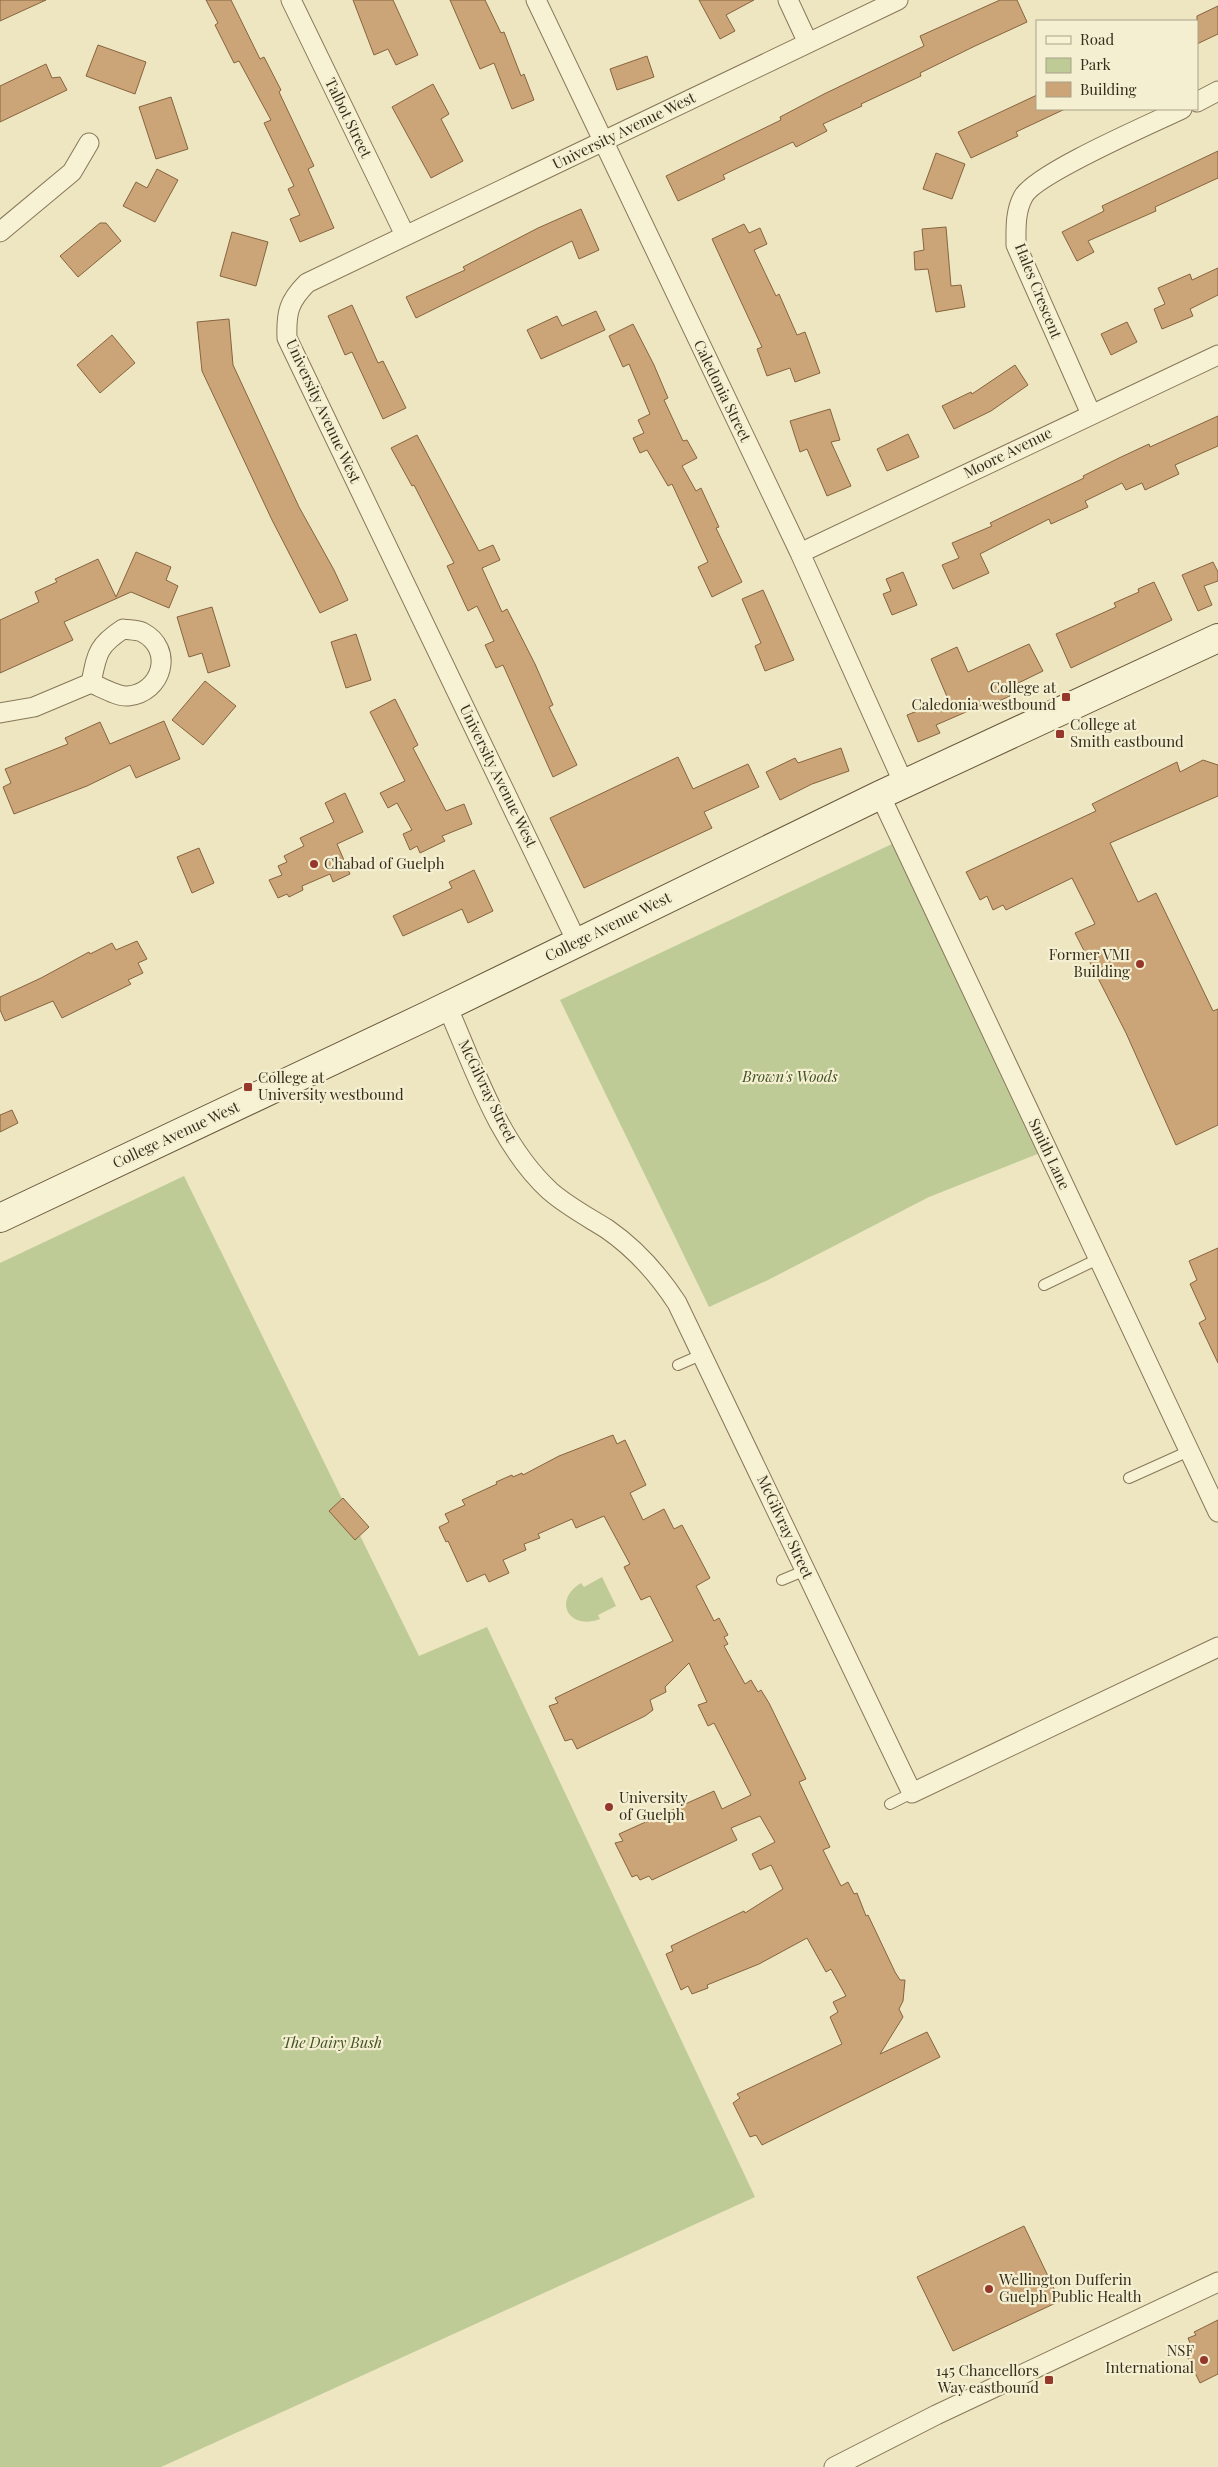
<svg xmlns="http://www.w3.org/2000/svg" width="1218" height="2467" font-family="'Playfair Display',serif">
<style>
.green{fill:#becb96}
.building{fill:#cba577;stroke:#86643f}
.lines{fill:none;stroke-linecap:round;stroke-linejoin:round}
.service-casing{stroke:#877759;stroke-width:12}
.minor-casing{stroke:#877759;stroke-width:21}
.secondary-casing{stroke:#68583c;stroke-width:30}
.service{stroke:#f8f2d4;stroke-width:10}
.minor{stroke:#f8f2d4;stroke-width:19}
.secondary{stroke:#f8f2d4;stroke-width:28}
.poi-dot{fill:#95372a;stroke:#f5efd1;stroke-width:2}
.labels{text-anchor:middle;stroke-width:4.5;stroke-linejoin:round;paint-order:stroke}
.street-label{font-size:15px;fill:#372d1d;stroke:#f5efd1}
.poi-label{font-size:15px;fill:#372d1d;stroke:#f5efd1;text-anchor:start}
.park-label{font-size:15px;font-style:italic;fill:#415324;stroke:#f5efd1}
</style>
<rect width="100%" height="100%" fill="#ede6c1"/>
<path class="green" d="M 892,844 L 1040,1153 L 929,1197 L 768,1280 L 709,1307 L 560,1000 Z
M 184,1176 L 419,1656 L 487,1627 L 755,2197 L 161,2467 L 0,2467 L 0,1263 Z
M 602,1577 L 616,1606 L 598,1615 L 600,1619 C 569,1631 552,1601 581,1583 L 584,1587 Z"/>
<path class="building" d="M 0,0 L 46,0 L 0,21 Z
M 206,0 L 231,0 L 260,59 L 264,57 L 281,90 L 279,92 L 314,166 L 308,169 L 334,228 L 300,242 L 290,219 L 300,215 L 288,189 L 294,186 L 264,123 L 271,120 L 239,61 L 234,63 L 215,25 L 218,23 Z
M 353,0 L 393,0 L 418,55 L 396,65 L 388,49 L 374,55 Z
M 450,0 L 485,0 L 501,33 L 504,32 L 521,76 L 524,74 L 534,100 L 512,109 L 494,63 L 480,69 Z
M 699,0 L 754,0 L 726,15 L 735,31 L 720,39 Z
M 1000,0 L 1017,0 L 1027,22 L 975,46 L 920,73 L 921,76 L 861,104 L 862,106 L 823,124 L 827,131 L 796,147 L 793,142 L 723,175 L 725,179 L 678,201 L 666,176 L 781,120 L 780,117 L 824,94 L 924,46 L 920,36 Z
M 1218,6 L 1218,34 L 1197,44 L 1197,16 Z
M 98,45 L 146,62 L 135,94 L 86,76 Z
M 647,56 L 654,77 L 617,90 L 610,69 Z
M 46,64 L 52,78 L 60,77 L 67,90 L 0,122 L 0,86 Z
M 433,84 L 449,114 L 441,119 L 463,161 L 431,178 L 392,107 Z
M 1037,95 L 1037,109 L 1065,109 L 1016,132 L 1018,136 L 971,158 L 958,132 Z
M 171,97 L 188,149 L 156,159 L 139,107 Z
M 1218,151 L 1218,178 L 1155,207 L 1156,211 L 1088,241 L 1094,252 L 1077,261 L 1062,232 L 1104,211 L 1102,206 Z
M 936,153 L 965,164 L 952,199 L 923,189 Z
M 157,169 L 178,180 L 155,222 L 123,206 L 136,182 L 147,188 Z
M 581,209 L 599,250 L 579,259 L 572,241 L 416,318 L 406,297 L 465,270 L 463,267 L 538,228 Z
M 100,223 L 106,223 L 121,241 L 78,277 L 60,256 Z
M 744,224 L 749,233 L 760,228 L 767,244 L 754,250 L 776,296 L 779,294 L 797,335 L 805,332 L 820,373 L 795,382 L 790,368 L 767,376 L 757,349 L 762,347 L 712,239 Z
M 946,227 L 951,286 L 961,285 L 965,307 L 936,312 L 928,269 L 915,270 L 914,252 L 924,250 L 922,229 Z
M 232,232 L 268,242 L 256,286 L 220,276 Z
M 1218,268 L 1218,295 L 1190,309 L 1193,316 L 1162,329 L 1154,309 L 1165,304 L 1158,288 L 1190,274 L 1192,280 Z
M 352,305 L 378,363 L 383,361 L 406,408 L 383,419 L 352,352 L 345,355 L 328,316 Z
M 596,311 L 605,330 L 541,359 L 527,330 L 557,316 L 562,326 Z
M 229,319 L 233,365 L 299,507 L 334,570 L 348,600 L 320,613 L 272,520 L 202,371 L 197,322 Z
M 1127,322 L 1137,342 L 1111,355 L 1101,334 Z
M 633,324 L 654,365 L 668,398 L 664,400 L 683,441 L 687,440 L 697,458 L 682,466 L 696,491 L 701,488 L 719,527 L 716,528 L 742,582 L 712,597 L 698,567 L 708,562 L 672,484 L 668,486 L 647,450 L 640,453 L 633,438 L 644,433 L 638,420 L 650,414 L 629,364 L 623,367 L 609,336 Z
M 112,335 L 135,363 L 100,393 L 77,365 Z
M 1015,365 L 1028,385 L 991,411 L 954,429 L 942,406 L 971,392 L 972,394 Z
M 830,409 L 840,440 L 831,442 L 851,486 L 827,496 L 807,449 L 800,452 L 790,421 Z
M 1218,416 L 1218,446 L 1175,465 L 1179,474 L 1145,490 L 1142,483 L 1126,490 L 1122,483 L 1085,501 L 1088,507 L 1051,524 L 1049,519 L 980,554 L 989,573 L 953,589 L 942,565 L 959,558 L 952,543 L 992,526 L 990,523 L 1084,478 L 1083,476 L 1119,458 L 1149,444 L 1150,447 Z
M 908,434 L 919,457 L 887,471 L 877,449 Z
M 417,435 L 479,551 L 493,545 L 500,560 L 482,568 L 502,612 L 507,609 L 535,664 L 553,705 L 549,707 L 577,765 L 553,777 L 503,665 L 496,668 L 485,645 L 494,641 L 477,606 L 468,611 L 447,566 L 454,563 L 414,485 L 412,486 L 391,448 Z
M 136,552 L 171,567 L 166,580 L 178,586 L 169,608 L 131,592 L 64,622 L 73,640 L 0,673 L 0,620 L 39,602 L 35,592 L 57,582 L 55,579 L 98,559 L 116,597 Z
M 1213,562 L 1218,572 L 1218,581 L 1204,586 L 1212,605 L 1198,611 L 1182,575 Z
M 903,572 L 917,605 L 892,615 L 883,594 L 891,591 L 886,579 Z
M 1154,582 L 1172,620 L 1071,668 L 1056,634 L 1116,607 L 1114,603 L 1139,592 L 1138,589 Z
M 763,590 L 794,660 L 765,671 L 755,646 L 761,643 L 742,599 Z
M 212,607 L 230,666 L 208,673 L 202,653 L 189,657 L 177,617 Z
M 356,634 L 371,680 L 346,688 L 331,642 Z
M 1029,644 L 1043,671 L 1006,689 L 1010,696 L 990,705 L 989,702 L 936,725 L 940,733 L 918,742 L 907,715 L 948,699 L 931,659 L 957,647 L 968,672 Z
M 205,681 L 236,706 L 203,745 L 172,720 Z
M 395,699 L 418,745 L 413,748 L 446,811 L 464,804 L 472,824 L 442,836 L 445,841 L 420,853 L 417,846 L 410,850 L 403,834 L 412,830 L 397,803 L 388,808 L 380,793 L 405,781 L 370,712 Z
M 164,721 L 180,759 L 136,778 L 130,765 L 87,786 L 14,814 L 3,787 L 11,783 L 5,769 L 68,744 L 65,738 L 100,722 L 110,744 Z
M 841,748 L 849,771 L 812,784 L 780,800 L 766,772 L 795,758 L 798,763 Z
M 678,757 L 693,789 L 748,764 L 759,787 L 704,812 L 712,828 L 584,888 L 550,818 Z
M 1203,760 L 1218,765 L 1218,796 L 1110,843 L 1138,902 L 1156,893 L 1213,1011 L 1218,1009 L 1218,1125 L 1176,1145 L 1126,1033 L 1075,933 L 1095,924 L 1072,878 L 1006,910 L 1003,905 L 993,910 L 987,896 L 980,900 L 966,872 L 1096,811 L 1092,804 L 1177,762 L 1180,772 Z
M 345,793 L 363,832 L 337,844 L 350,874 L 333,882 L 330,874 L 302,886 L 303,890 L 289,897 L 287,894 L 278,898 L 269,880 L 282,875 L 278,866 L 287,862 L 284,856 L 304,846 L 300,838 L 334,822 L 325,803 Z
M 199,848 L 214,883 L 192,893 L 177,857 Z
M 474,870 L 493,911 L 468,923 L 462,909 L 403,936 L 393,916 L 452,888 L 449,882 Z
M 137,941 L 147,959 L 138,963 L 143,973 L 128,980 L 131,984 L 62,1018 L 53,1001 L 5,1021 L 0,1010 L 0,997 L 41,978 L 89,952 L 90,954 L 112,943 L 116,950 Z
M 12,1110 L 18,1123 L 0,1132 L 0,1115 Z
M 1218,1248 L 1218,1363 L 1199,1323 L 1206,1319 L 1190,1284 L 1197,1280 L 1189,1261 Z
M 613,1435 L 617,1444 L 625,1440 L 646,1485 L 630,1493 L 643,1520 L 664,1509 L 674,1529 L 682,1525 L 710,1578 L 696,1586 L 714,1621 L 719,1618 L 728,1635 L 724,1637 L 728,1644 L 724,1646 L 745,1684 L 751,1680 L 758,1692 L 761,1690 L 769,1703 L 806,1779 L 799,1782 L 830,1847 L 823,1850 L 841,1886 L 848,1882 L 854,1894 L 857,1893 L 866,1916 L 868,1915 L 895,1972 L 900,1980 L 905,1980 L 903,2001 L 899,2009 L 903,2017 L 880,2054 L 927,2032 L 940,2057 L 762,2145 L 756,2135 L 750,2137 L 733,2103 L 740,2098 L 737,2094 L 842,2044 L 830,2017 L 838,2012 L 833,2002 L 846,1996 L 831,1969 L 826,1972 L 807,1938 L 759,1964 L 707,1985 L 708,1988 L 692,1994 L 688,1986 L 681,1990 L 666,1954 L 673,1951 L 671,1946 L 744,1911 L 745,1913 L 783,1889 L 771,1865 L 760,1870 L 752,1854 L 775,1842 L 760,1816 L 731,1828 L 737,1840 L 652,1880 L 649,1876 L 640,1880 L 637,1875 L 632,1877 L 615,1843 L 623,1841 L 619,1834 L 714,1791 L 722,1809 L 751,1795 L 714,1723 L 708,1726 L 698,1705 L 707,1702 L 689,1663 L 665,1687 L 666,1692 L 650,1700 L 653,1710 L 645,1716 L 577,1749 L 572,1739 L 565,1741 L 549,1706 L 558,1703 L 555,1698 L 673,1641 L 650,1596 L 641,1600 L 624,1567 L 630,1564 L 604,1516 L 576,1528 L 572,1519 L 538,1534 L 540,1538 L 524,1544 L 526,1550 L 503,1560 L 509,1573 L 489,1582 L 485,1574 L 467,1582 L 448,1541 L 446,1542 L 439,1527 L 449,1522 L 445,1514 L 465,1505 L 462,1500 L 497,1484 L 496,1482 L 512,1475 L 513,1477 L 522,1473 L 523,1475 L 559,1456 Z
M 343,1498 L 369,1527 L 355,1540 L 329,1511 Z
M 1024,2226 L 1060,2301 L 953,2351 L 917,2277 Z
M 1218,2320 L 1218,2374 L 1200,2383 L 1182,2346 L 1190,2343 L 1188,2338 L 1196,2335 L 1194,2332 Z"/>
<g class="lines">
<g class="service-casing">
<path id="service" d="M 1044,1285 L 1098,1259
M 678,1365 L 703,1354
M 1129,1478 L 1189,1451
M 782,1580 L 806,1570
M 890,1804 L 912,1793"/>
</g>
<g class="minor-casing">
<path id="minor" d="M 291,0 L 405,235
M 536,0 L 800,553 L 904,784
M 788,0 L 808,43
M 1197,102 L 1218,91
M 0,232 L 72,172 L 89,143
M 1091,414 L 1016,245 C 1016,229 1015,212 1023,197 C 1034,174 1153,123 1182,109
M 800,553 L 1218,355
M 0,713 L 34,707 L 91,683 C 101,687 118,697 128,696 C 162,693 175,649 142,632 C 137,630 129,630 123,629 C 97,646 97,654 91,683
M 880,795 L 1218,1512
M 577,942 L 287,338 C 286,312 289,301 307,283 L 898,0
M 447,1006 C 475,1069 498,1143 550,1191 C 567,1206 588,1217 607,1229 C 636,1249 658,1274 677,1303 L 912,1793 L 1218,1647
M 834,2467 L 936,2415 L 1218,2282"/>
</g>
<g class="secondary-casing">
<path id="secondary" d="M 0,1218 L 429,1015 L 880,795 L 1218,638"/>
</g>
<use href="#service" class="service"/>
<use href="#minor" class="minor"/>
<use href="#secondary" class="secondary"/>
</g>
<g class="poi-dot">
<rect x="1061" y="692" width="10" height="10" rx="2.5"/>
<rect x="1055" y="729" width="10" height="10" rx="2.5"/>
<circle cx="314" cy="864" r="5"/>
<circle cx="1140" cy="964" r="5"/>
<rect x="243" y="1082" width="10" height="10" rx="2.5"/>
<circle cx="609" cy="1807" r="5"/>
<circle cx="989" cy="2289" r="5"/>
<circle cx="1204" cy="2360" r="5"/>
<rect x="1044" y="2375" width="10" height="10" rx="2.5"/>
</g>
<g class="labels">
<g class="street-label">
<text transform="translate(348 118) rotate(64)" y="5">Talbot Street</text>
<text transform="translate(624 131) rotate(-26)" y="5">University Avenue West</text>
<text transform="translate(1038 291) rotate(68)" y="5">Hales Crescent</text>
<text transform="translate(722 391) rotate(64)" y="5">Caledonia Street</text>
<text transform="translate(323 411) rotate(65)" y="5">University Avenue West</text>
<text transform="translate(1008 453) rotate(-26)" y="5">Moore Avenue</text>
<text transform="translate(498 776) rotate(64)" y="5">University Avenue West</text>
<text transform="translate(608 927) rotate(-26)" y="5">College Avenue West</text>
<text transform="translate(487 1091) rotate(64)" y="5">McGilvray Street</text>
<text transform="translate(176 1135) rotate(-25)" y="5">College Avenue West</text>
<text transform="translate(1049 1154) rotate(65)" y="5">Smith Lane</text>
<text transform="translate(785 1527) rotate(65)" y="5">McGilvray Street</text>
</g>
<g class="poi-label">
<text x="1056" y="693" text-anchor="end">College at<tspan x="1056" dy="17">Caledonia westbound</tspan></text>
<text x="1070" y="730">College at<tspan x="1070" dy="17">Smith eastbound</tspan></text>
<text x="324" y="869">Chabad of Guelph</text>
<text x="1130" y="960" text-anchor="end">Former VMI<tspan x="1130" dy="17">Building</tspan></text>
<text x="258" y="1083">College at<tspan x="258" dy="17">University westbound</tspan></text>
<text x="619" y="1803">University<tspan x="619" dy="17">of Guelph</tspan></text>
<text x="999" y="2285">Wellington Dufferin<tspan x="999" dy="17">Guelph Public Health</tspan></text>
<text x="1194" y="2356" text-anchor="end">NSF<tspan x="1194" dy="17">International</tspan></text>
<text x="1039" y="2376" text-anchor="end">145 Chancellors<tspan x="1039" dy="17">Way eastbound</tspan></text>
</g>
<g class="park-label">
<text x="790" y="1082">Brown's Woods</text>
<text x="332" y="2048">The Dairy Bush</text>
</g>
</g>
<rect x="1036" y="20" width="162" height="90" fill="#f5efd1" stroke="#a9a189"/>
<rect x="1046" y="36" width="25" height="8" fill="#f8f2d4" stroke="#a9a189"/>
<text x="1080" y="45" font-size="15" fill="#372d1d">Road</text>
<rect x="1046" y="58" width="25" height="15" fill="#becb96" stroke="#a9a189"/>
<text x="1080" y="70" font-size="15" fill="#372d1d">Park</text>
<rect x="1046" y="82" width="25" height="15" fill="#cba577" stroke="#a9a189"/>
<text x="1080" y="95" font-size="15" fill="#372d1d">Building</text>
</svg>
